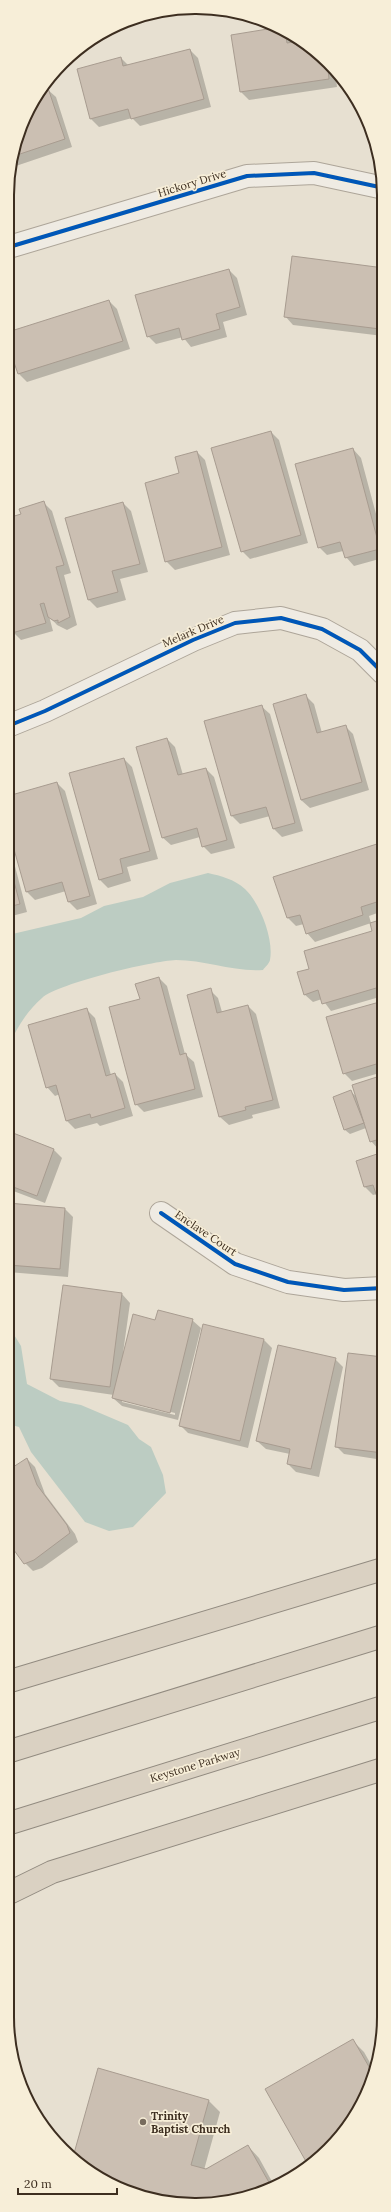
<svg xmlns="http://www.w3.org/2000/svg" width="391" height="2212" font-family="Lora,serif">
<style>
.water{fill:#bcccc2}
.shadow{fill:#0003;fill-rule:evenodd}
.building{fill:#cbbfb2;stroke:#a89c90}
.lines{fill:none;stroke-linecap:round;stroke-linejoin:round}
.street-casing{stroke:#ada599;stroke-width:24}
.highway-casing{stroke:#928b80;stroke-width:24}
.street{stroke:#efebe3;stroke-width:22}
.highway{stroke:#dad1c2;stroke-width:22}
.cycleway-casing{stroke:#f7eed8;stroke-width:6}
.cycleway{stroke:#0057b8;stroke-width:4}
.poi-dot{fill:#786c5e;stroke:#f7eed8;stroke-width:1.5}
.labels{text-anchor:middle;stroke-width:3.5;stroke-linejoin:round;paint-order:stroke}
.street-label{font-size:11px;fill:#3d2e20;stroke:#f7eed8}
.poi-label{font-size:11px;font-weight:bold;fill:#3d2e20;stroke:#f7eed8;text-anchor:start}
.rim{fill:none;stroke:#3d2e20;stroke-width:2}
</style>
<rect width="100%" height="100%" fill="#e7e0d1"/>
<path class="water" d="M 208,873 C 221,876 234,879 245,889 C 260,903 274,939 270,960 C 269,964 265,967 263,970 C 233,972 205,960 176,960 C 152,961 59,983 42,998 C 26,1012 17,1028 8,1047 L 8,935 L 81,918 L 104,906 L 143,897 L 170,883 Z
M 8,1063 L 14,1074 L 13,1086 L 8,1088 Z
M 8,1325 L 21,1346 L 27,1384 L 60,1401 L 81,1405 L 128,1425 L 139,1439 L 151,1447 L 163,1475 L 166,1493 L 133,1527 L 109,1531 L 85,1522 L 31,1452 L 19,1427 L 8,1424 Z"/>
<path class="shadow" d="M 281,28 L 292,36 L 293,43 L 300,42 L 329,62 L 335,70 L 337,87 L 249,100 L 241,92 Z
M 190,50 L 198,58 L 211,107 L 140,126 L 132,118 L 99,127 L 91,119 L 78,70 L 121,58 L 129,66 Z
M 47,89 L 56,97 L 72,147 L 10,168 L 32,101 Z
M 384,269 L 383,336 L 293,325 L 285,316 Z
M 229,270 L 237,278 L 247,315 L 223,322 L 227,337 L 191,347 L 183,337 L 156,344 L 148,336 Z
M 109,301 L 117,309 L 130,349 L 27,382 L 19,374 L 8,342 Z
M 8,398 L 11,406 L 8,406 Z
M 271,432 L 279,440 L 308,543 L 250,559 L 242,551 Z
M 353,449 L 361,458 L 383,540 L 383,558 L 354,566 L 346,557 L 343,551 L 327,555 L 319,547 Z
M 197,452 L 205,460 L 230,555 L 175,570 L 166,561 L 181,474 Z
M 44,503 L 52,511 L 71,573 L 64,575 L 77,625 L 67,630 L 57,625 L 49,616 L 53,631 L 21,640 L 13,632 L 22,515 Z
M 123,503 L 131,511 L 148,572 L 120,579 L 126,600 L 97,608 L 89,600 L 66,519 Z
M 8,639 L 11,649 L 8,650 Z
M 305,695 L 314,704 L 322,733 L 345,726 L 353,734 L 369,790 L 310,808 L 301,800 Z
M 261,706 L 270,714 L 303,831 L 282,837 L 274,829 L 270,816 L 240,824 L 232,816 L 205,722 Z
M 167,739 L 175,747 L 183,775 L 206,769 L 214,777 L 235,848 L 211,854 L 203,846 L 200,837 L 171,845 L 162,837 Z
M 124,759 L 132,767 L 158,859 L 127,867 L 131,881 L 108,888 L 100,880 Z
M 57,783 L 65,791 L 97,904 L 77,910 L 69,902 L 66,891 L 35,900 L 27,892 L 8,824 Z
M 380,844 L 383,847 L 383,911 L 369,916 L 371,923 L 315,942 L 307,933 L 304,924 L 296,926 L 288,918 L 275,878 Z
M 8,850 L 12,855 L 27,912 L 8,917 Z
M 383,921 L 383,996 L 331,1011 L 322,999 L 313,1002 L 304,994 L 310,969 L 374,932 L 371,924 Z
M 159,978 L 167,986 L 185,1054 L 194,1062 L 203,1097 L 144,1112 L 136,1104 L 141,1000 Z
M 210,990 L 218,998 L 222,1012 L 248,1006 L 256,1014 L 280,1108 L 252,1115 L 253,1118 L 229,1125 L 220,1117 L 188,996 Z
M 383,1002 L 383,1072 L 352,1081 L 344,1073 L 328,1018 Z
M 87,1010 L 95,1018 L 111,1075 L 115,1074 L 123,1082 L 133,1116 L 100,1126 L 97,1123 L 75,1129 L 67,1121 L 60,1094 L 55,1096 L 47,1087 Z
M 383,1076 L 383,1148 L 379,1150 L 371,1141 L 366,1128 L 350,1134 L 345,1130 L 334,1098 L 351,1092 L 357,1097 L 353,1086 Z
M 8,1132 L 54,1150 L 62,1158 L 45,1203 L 8,1189 Z
M 383,1153 L 377,1194 L 373,1195 L 365,1187 Z
M 8,1204 L 65,1209 L 73,1217 L 68,1277 L 8,1272 Z
M 64,1286 L 122,1294 L 130,1303 L 123,1353 L 156,1321 L 192,1320 L 201,1328 L 178,1420 L 122,1406 L 113,1398 L 114,1395 L 59,1387 L 51,1379 ZM 122,1400 L 175,1413 L 175,1415 L 122,1402 Z
M 264,1340 L 272,1348 L 248,1448 L 188,1433 L 180,1425 Z
M 383,1358 L 383,1460 L 344,1454 L 336,1446 Z
M 335,1359 L 343,1367 L 319,1477 L 296,1472 L 288,1464 L 290,1454 L 266,1449 L 257,1441 Z
M 27,1459 L 35,1467 L 45,1494 L 75,1534 L 78,1542 L 42,1568 L 33,1571 L 25,1563 L 7,1534 L 7,1470 L 10,1472 Z
M 352,2040 L 364,2052 L 373,2068 L 359,2111 L 320,2158 L 309,2165 L 266,2090 Z
M 209,2101 L 220,2112 L 204,2170 L 248,2146 L 259,2158 L 274,2185 L 256,2195 L 183,2205 L 123,2191 Z"/>
<path class="building" d="M 280,27 L 285,31 L 287,43 L 299,41 L 327,61 L 329,79 L 240,92 L 231,35 Z
M 190,49 L 204,99 L 131,119 L 128,109 L 90,119 L 77,69 L 121,57 L 123,66 Z
M 48,88 L 65,139 L 14,156 L 32,101 L 42,90 Z
M 292,256 L 384,268 L 384,300 L 380,329 L 284,317 Z
M 229,269 L 240,307 L 216,314 L 220,329 L 182,340 L 179,328 L 147,337 L 135,295 Z
M 109,300 L 123,341 L 18,374 L 8,345 L 8,332 Z
M 271,431 L 301,535 L 241,552 L 211,448 Z
M 353,448 L 380,549 L 345,558 L 340,542 L 318,548 L 295,464 Z
M 197,451 L 222,547 L 165,562 L 145,483 L 179,473 L 175,457 Z
M 44,501 L 64,565 L 56,567 L 70,617 L 58,623 L 58,620 L 54,621 L 48,617 L 44,603 L 40,604 L 46,623 L 12,633 L 8,620 L 8,518 L 21,514 L 19,509 Z
M 123,502 L 140,564 L 112,571 L 118,592 L 88,600 L 65,518 Z
M 306,694 L 317,733 L 346,725 L 362,782 L 301,800 L 273,704 Z
M 262,705 L 295,823 L 273,829 L 266,807 L 231,816 L 204,721 Z
M 167,738 L 178,775 L 206,768 L 227,840 L 202,847 L 197,828 L 162,838 L 136,747 Z
M 124,758 L 150,851 L 120,859 L 123,873 L 99,880 L 69,773 Z
M 57,782 L 90,896 L 68,902 L 62,882 L 26,892 L 8,828 L 8,796 Z
M 380,843 L 383,853 L 383,900 L 361,907 L 363,915 L 306,934 L 300,915 L 287,918 L 273,877 Z
M 8,859 L 20,904 L 8,907 Z
M 383,919 L 383,986 L 322,1004 L 318,990 L 304,995 L 297,972 L 309,969 L 304,951 L 372,931 L 370,923 Z
M 159,977 L 180,1055 L 186,1053 L 195,1089 L 135,1105 L 109,1007 L 140,999 L 135,984 Z
M 211,988 L 217,1013 L 248,1005 L 273,1100 L 245,1107 L 246,1110 L 219,1117 L 187,995 Z
M 383,1001 L 383,1062 L 343,1074 L 326,1017 Z
M 87,1008 L 106,1076 L 115,1073 L 125,1108 L 91,1118 L 90,1114 L 66,1121 L 56,1085 L 46,1088 L 28,1025 Z
M 383,1075 L 383,1138 L 370,1142 L 352,1085 Z
M 351,1090 L 364,1123 L 344,1130 L 333,1097 Z
M 8,1131 L 54,1149 L 37,1196 L 8,1185 Z
M 383,1152 L 383,1215 L 373,1185 L 364,1187 L 356,1161 Z
M 8,1203 L 65,1208 L 60,1269 L 8,1265 Z
M 63,1285 L 122,1293 L 110,1387 L 50,1379 Z
M 158,1310 L 193,1319 L 170,1413 L 112,1398 L 133,1314 L 155,1320 Z
M 203,1324 L 264,1339 L 240,1441 L 179,1426 Z
M 278,1345 L 336,1358 L 311,1469 L 287,1464 L 290,1449 L 256,1441 Z
M 348,1353 L 383,1357 L 383,1453 L 335,1447 Z
M 27,1458 L 37,1485 L 67,1525 L 70,1533 L 34,1560 L 24,1564 L 11,1546 L 7,1537 L 7,1471 Z
M 353,2039 L 372,2072 L 359,2111 L 320,2158 L 308,2165 L 265,2089 Z
M 98,2068 L 209,2100 L 191,2165 L 206,2169 L 248,2145 L 271,2186 L 256,2195 L 183,2205 L 123,2191 L 73,2157 Z"/>
<g class="lines">
<g class="street-casing">
<path id="street" d="M 9,247 L 247,176 L 314,173 L 384,188
M 8,726 L 45,711 L 193,640 L 235,623 L 281,618 L 322,629 L 360,650 L 383,673
M 161,1213 L 235,1264 L 288,1282 L 344,1290 L 383,1288"/>
</g>
<g class="highway-casing">
<path id="highway" d="M 7,1682 L 383,1569
M 7,1752 L 383,1636
M 7,1824 L 383,1707
M 7,1894 L 52,1872 L 383,1769"/>
</g>
<use href="#street" class="street"/>
<use href="#highway" class="highway"/>
<g class="cycleway-casing">
<path id="cycleway" d="M 9,247 L 247,176 L 314,173 L 384,188
M 8,726 L 45,711 L 193,640 L 235,623 L 281,618 L 322,629 L 360,650 L 383,673
M 161,1213 L 235,1264 L 288,1282 L 344,1290 L 383,1288"/>
</g>
<use href="#cycleway" class="cycleway"/>
</g>
<circle class="poi-dot" cx="143" cy="2122" r="4"/>
<g class="labels">
<g class="street-label">
<text transform="translate(192 183) rotate(-17)" y="4">Hickory Drive</text>
<text transform="translate(193 631) rotate(-23)" y="4">Melark Drive</text>
<text transform="translate(206 1233) rotate(34)" y="4">Enclave Court</text>
<text transform="translate(195 1765) rotate(-17)" y="4">Keystone Parkway</text>
</g>
<g class="poi-label">
<text x="151" y="2120">Trinity<tspan x="151" dy="13">Baptist Church</tspan></text>
</g>
</g>
<path d="M0 0H391V2212H0ZM195 14H196A181 181 0 0 1 377 195V2017A181 181 0 0 1 196 2198H195A181 181 0 0 1 14 2017V195A181 181 0 0 1 195 14Z" fill="#f7eed8" fill-rule="evenodd"/>
<path class="rim" d="M195 14H196A181 181 0 0 1 377 195V2017A181 181 0 0 1 196 2198H195A181 181 0 0 1 14 2017V195A181 181 0 0 1 195 14Z"/>
<path d="M18 2188v6h99v-6" fill="none" stroke="#3d2e20" stroke-width="2"/>
<text x="24" y="2188" font-size="12" fill="#3d2e20" stroke="#f7eed8" stroke-width="3" paint-order="stroke">20 m</text>
</svg>
